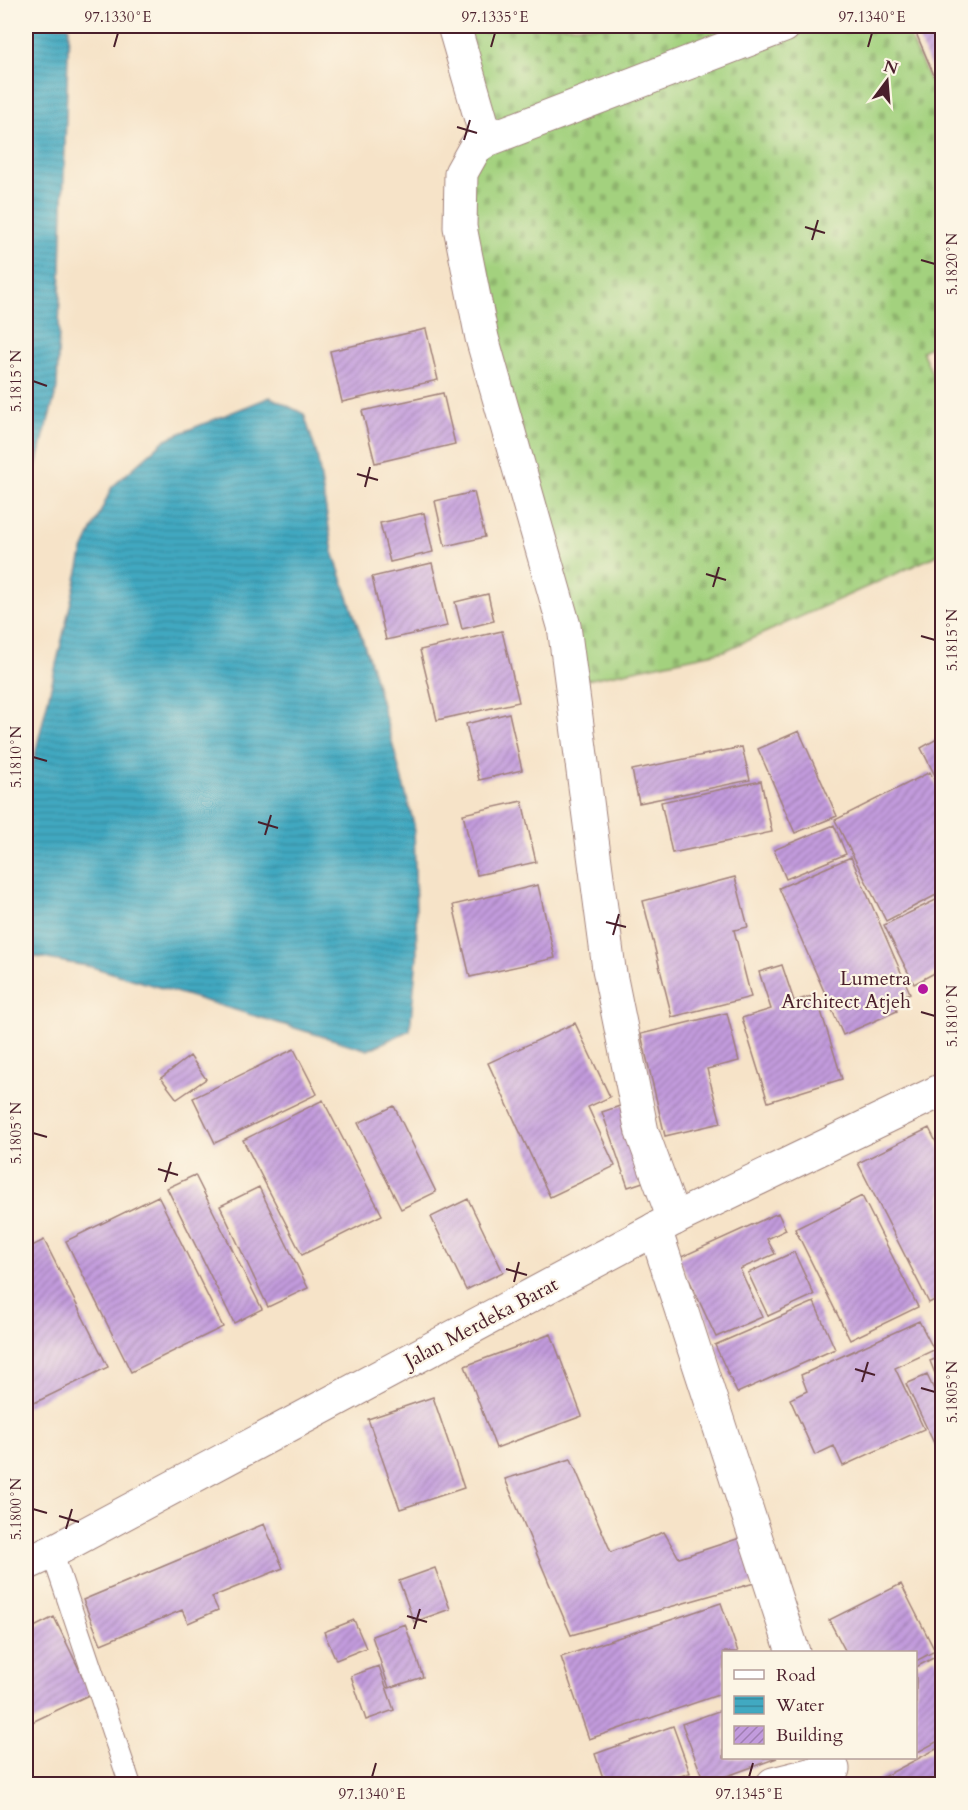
<svg xmlns="http://www.w3.org/2000/svg" width="968" height="1810" font-family="Cardo,serif">
<style>
.cemetery{fill:url(#cemetery-stones);stroke:#767854;stroke-width:1.5}
.water{fill:url(#water-rules);stroke:#466476;stroke-width:1.5}
.building{fill:url(#building-hatch)}
.lines{fill:none;stroke-linecap:round;stroke-linejoin:round}
.service-casing{stroke:#a0817a;stroke-width:23}
.minor-casing{stroke:#a0817a;stroke-width:35}
.secondary-casing{stroke:#a0817a;stroke-width:35}
.service{stroke:#fff;stroke-width:21}
.minor{stroke:#fff;stroke-width:33}
.secondary{stroke:#fff;stroke-width:33}
.ticks{fill:none;stroke:#4a1f2b;stroke-width:2}
.poi-dot{fill:#b5179e;stroke:#fcf5e5;stroke-width:2}
.labels{text-anchor:middle;stroke-width:4.5;stroke-linejoin:round;paint-order:stroke}
.poi-label{font-size:20px;fill:#4a1f2b;stroke:#fcf5e5;text-anchor:end}
.street-label{font-size:20px;fill:#4a1f2b;stroke:#fcf5e5}
.neatline{fill:none;stroke:#4a1f2b;stroke-width:2}
.ticks-label{font-size:15px;text-anchor:middle;fill:#4a1f2b}
</style>
<defs>
<pattern id="cemetery-stones" width="16" height="16" patternUnits="userSpaceOnUse" patternTransform="scale(1.5)"><rect width="16" height="16" fill="#a3d17e"/><path d="M2 7V4a2 2 0 0 1 4 0v3zM10 15v-3a2 2 0 0 1 4 0v3z" fill="#8eb36d"/></pattern>
<pattern id="water-rules" width="6" height="5" patternUnits="userSpaceOnUse" patternTransform="scale(1.5)"><rect width="6" height="5" fill="#41a9c1"/><path d="M0 2.5h6" fill="none" stroke="#38899d"/></pattern>
<pattern id="building-hatch" width="6" height="6" patternUnits="userSpaceOnUse" patternTransform="scale(1.5)"><rect width="6" height="6" fill="#c29bdd"/><path d="M-1 1l2-2M0 6l6-6M5 7l2-2" fill="none" stroke="#a07eb3"/></pattern>
</defs>
<rect width="100%" height="100%" fill="#fcf5e5"/>
<filter id="ink" filterUnits="userSpaceOnUse"><feTurbulence type="fractalNoise" baseFrequency=".0167" numOctaves="2"/><feDisplacementMap in="SourceGraphic" scale="12" xChannelSelector="R" yChannelSelector="G"/><feConvolveMatrix kernelMatrix="1 2 1 2 8 2 1 2 1" color-interpolation-filters="sRGB"/></filter>
<filter id="wash" filterUnits="userSpaceOnUse"><feTurbulence type="fractalNoise" baseFrequency=".008" numOctaves="4" result="noise"/><feDisplacementMap in="SourceGraphic" scale="24" xChannelSelector="R" yChannelSelector="G"/><feGaussianBlur stdDeviation="1.35" result="paint"/><feColorMatrix in="noise" values="0 0 0 0 0 0 0 0 0 0 0 0 0 0 0 0 0 1.4 0 .05"/><feComposite in="paint" operator="in"/></filter>
<g filter="url(#wash)">
<rect width="100%" height="100%" fill="#f6e3c8"/>
<path class="cemetery" d="M 457,26 L 905,26 L 942,108 L 942,341 L 922,351 L 942,395 L 942,553 L 724,651 L 572,683 L 487,339 L 466,172 L 491,139 Z"/>
<path class="water" d="M 26,26 L 69,26 L 57,389 L 26,501 Z
M 270,397 L 304,414 L 317,455 L 333,552 L 372,668 L 414,824 L 417,957 L 410,1030 L 368,1050 L 92,967 L 26,955 L 26,793 L 83,550 L 112,487 L 166,439 Z"/>
<g id="blocks">
<path class="building" d="M 913,26 L 942,26 L 942,94 Z
M 426,329 L 438,380 L 342,402 L 330,351 Z
M 443,393 L 455,444 L 375,463 L 362,411 Z
M 474,492 L 485,537 L 445,546 L 435,501 Z
M 424,513 L 433,552 L 390,562 L 380,523 Z
M 432,563 L 447,626 L 386,640 L 372,577 Z
M 488,594 L 494,621 L 462,629 L 455,602 Z
M 502,631 L 519,702 L 437,720 L 420,650 Z
M 509,713 L 522,770 L 479,780 L 466,724 Z
M 799,731 L 837,816 L 795,833 L 758,749 Z
M 942,736 L 942,789 L 921,748 Z
M 742,747 L 750,780 L 639,803 L 632,770 Z
M 930,772 L 942,796 L 942,892 L 886,921 L 835,820 Z
M 761,781 L 772,832 L 672,853 L 661,802 Z
M 522,801 L 536,862 L 477,875 L 463,814 Z
M 834,825 L 846,854 L 786,879 L 774,850 Z
M 851,857 L 910,993 L 892,1000 L 897,1011 L 843,1035 L 779,888 Z
M 735,877 L 748,927 L 734,930 L 751,997 L 672,1017 L 643,901 Z
M 538,885 L 555,958 L 470,977 L 453,905 Z
M 942,897 L 942,969 L 914,984 L 884,925 Z
M 782,965 L 794,1001 L 816,995 L 842,1079 L 768,1102 L 742,1018 L 771,1009 L 759,972 Z
M 727,1013 L 739,1061 L 707,1069 L 721,1123 L 665,1136 L 641,1034 Z
M 575,1023 L 610,1097 L 588,1107 L 615,1166 L 550,1197 L 488,1063 Z
M 294,1049 L 317,1094 L 215,1143 L 193,1098 Z
M 190,1056 L 206,1079 L 177,1099 L 161,1078 Z
M 323,1100 L 382,1215 L 302,1255 L 243,1140 Z
M 626,1104 L 652,1179 L 628,1187 L 602,1112 Z
M 394,1106 L 436,1192 L 401,1209 L 358,1123 Z
M 929,1128 L 942,1154 L 942,1296 L 929,1303 L 858,1163 Z
M 195,1175 L 262,1309 L 234,1323 L 167,1188 Z
M 259,1187 L 308,1288 L 268,1307 L 220,1206 Z
M 158,1196 L 223,1327 L 131,1372 L 66,1241 Z
M 862,1196 L 918,1307 L 850,1340 L 795,1229 Z
M 468,1199 L 503,1272 L 466,1290 L 431,1217 Z
M 778,1213 L 786,1230 L 767,1239 L 775,1254 L 740,1269 L 762,1317 L 716,1337 L 679,1258 Z
M 44,1240 L 108,1367 L 26,1407 L 26,1249 Z
M 794,1252 L 814,1295 L 768,1316 L 748,1273 Z
M 814,1302 L 835,1349 L 737,1393 L 715,1345 Z
M 919,1321 L 934,1350 L 895,1368 L 924,1429 L 843,1466 L 834,1446 L 815,1455 L 790,1399 L 807,1391 L 801,1375 Z
M 551,1334 L 582,1416 L 496,1448 L 465,1366 Z
M 942,1356 L 942,1391 L 930,1361 Z
M 927,1375 L 942,1406 L 942,1460 L 906,1384 Z
M 433,1397 L 464,1488 L 400,1509 L 368,1419 Z
M 571,1459 L 611,1552 L 664,1532 L 679,1558 L 743,1537 L 758,1582 L 571,1635 L 505,1479 Z
M 264,1524 L 283,1568 L 212,1597 L 218,1610 L 188,1623 L 182,1610 L 101,1644 L 83,1600 Z
M 435,1568 L 450,1609 L 414,1622 L 399,1581 Z
M 901,1584 L 935,1651 L 916,1661 L 916,1652 L 846,1652 L 829,1620 Z
M 721,1603 L 738,1652 L 724,1652 L 724,1693 L 589,1739 L 561,1657 Z
M 54,1617 L 91,1694 L 26,1725 L 26,1631 Z
M 354,1620 L 366,1648 L 336,1660 L 324,1632 Z
M 405,1624 L 423,1677 L 389,1688 L 372,1636 Z
M 935,1657 L 942,1670 L 942,1739 L 916,1753 L 916,1667 Z
M 379,1666 L 394,1710 L 366,1720 L 351,1676 Z
M 724,1709 L 724,1758 L 777,1758 L 705,1784 L 682,1724 Z
M 673,1726 L 690,1773 L 656,1784 L 605,1784 L 595,1754 Z
M 942,1746 L 942,1784 L 870,1784 Z"/>
</g>
</g>
<g filter="url(#ink)">
<use href="#blocks" fill-opacity="0" stroke="#a0817a" stroke-width="1.5"/>
<g class="lines">
<g class="service-casing">
<path id="service" d="M 52,1552 L 130,1784"/>
</g>
<g class="minor-casing">
<path id="minor" d="M 454,26 L 487,140
M 674,1219 L 642,1132 L 609,969 L 564,626 L 482,338 L 460,227 L 461,173 L 475,148 L 487,140 L 784,26
M 655,1229 L 793,1652
M 773,1784 L 833,1769"/>
</g>
<g class="secondary-casing">
<path id="secondary" d="M 26,1564 L 52,1552 L 674,1219 L 942,1090"/>
</g>
<use href="#service" class="service"/>
<use href="#minor" class="minor"/>
<use href="#secondary" class="secondary"/>
</g>
</g>
<path class="ticks" d="M 114,47 L 118,33M 491,47 L 495,33M 868,47 L 872,33M 457,127 L 477,133M 464,140 L 470,120M 805,227 L 825,233M 812,240 L 818,220M 921,260 L 935,264M 33,381 L 47,386M 357,474 L 378,480M 365,487 L 370,467M 706,574 L 726,580M 713,587 L 719,567M 921,636 L 935,640M 33,757 L 47,761M 258,822 L 278,828M 265,835 L 271,815M 606,922 L 626,927M 613,935 L 619,914M 921,1012 L 935,1016M 33,1133 L 47,1137M 158,1169 L 178,1175M 165,1182 L 171,1162M 506,1269 L 527,1275M 514,1282 L 519,1262M 855,1369 L 875,1375M 862,1382 L 868,1362M 921,1388 L 935,1392M 33,1509 L 47,1513M 59,1516 L 79,1522M 66,1529 L 72,1509M 407,1616 L 427,1622M 414,1629 L 420,1609M 372,1777 L 376,1763M 749,1777 L 753,1763"/>
<circle class="poi-dot" cx="923" cy="989" r="6"/>
<g class="labels">
<g class="poi-label">
<text x="911" y="985">Lumetra<tspan x="911" dy="23">Architect Atjeh</tspan></text>
</g>
<g class="street-label">
<text transform="translate(481 1322) rotate(-28)" y="7">Jalan Merdeka Barat</text>
</g>
</g>
<rect width="968" height="1810" fill="none" stroke="#fcf5e5" stroke-width="66"/>
<rect x="722" y="1651" width="195" height="108" fill="#fcf5e5" stroke="#b59f9b" stroke-width="1.5"/>
<rect x="734" y="1670" width="30" height="9" fill="#ffffff" stroke="#b59f9b" stroke-width="1.5"/>
<text x="776" y="1681" font-size="18" fill="#4a1f2b">Road</text>
<rect x="734" y="1696" width="30" height="18" fill="url(#water-rules)" stroke="#b59f9b" stroke-width="1.5"/>
<text x="776" y="1711" font-size="18" fill="#4a1f2b">Water</text>
<rect x="734" y="1726" width="30" height="18" fill="url(#building-hatch)" stroke="#b59f9b" stroke-width="1.5"/>
<text x="776" y="1741" font-size="18" fill="#4a1f2b">Building</text>
<g transform="translate(887 81) rotate(16)" stroke="#fcf5e5" stroke-width="4.5" paint-order="stroke">
<path d="M0-4.5L10 22L0 15L-10 22Z" fill="#4a1f2b"/>
<text y="-9" font-size="16" font-weight="bold" text-anchor="middle" fill="#4a1f2b">N</text>
</g>
<rect x="33" y="33" width="902" height="1744" class="neatline"/>
<g class="ticks-label">
<text x="118" y="22">97.1330°E</text>
<text x="495" y="22">97.1335°E</text>
<text x="872" y="22">97.1340°E</text>
<text transform="translate(952 264) rotate(-90)" y="5">5.1820°N</text>
<text transform="translate(16 381) rotate(-90)" y="5">5.1815°N</text>
<text transform="translate(952 640) rotate(-90)" y="5">5.1815°N</text>
<text transform="translate(16 757) rotate(-90)" y="5">5.1810°N</text>
<text transform="translate(952 1016) rotate(-90)" y="5">5.1810°N</text>
<text transform="translate(16 1133) rotate(-90)" y="5">5.1805°N</text>
<text transform="translate(952 1392) rotate(-90)" y="5">5.1805°N</text>
<text transform="translate(16 1509) rotate(-90)" y="5">5.1800°N</text>
<text x="372" y="1799">97.1340°E</text>
<text x="749" y="1799">97.1345°E</text>
</g>
</svg>
